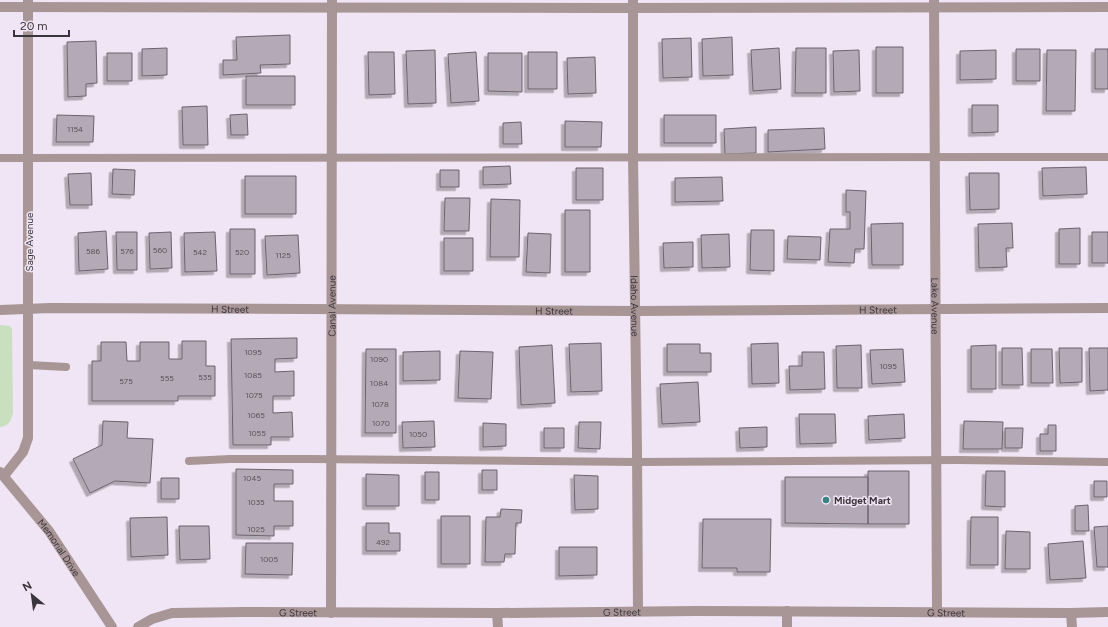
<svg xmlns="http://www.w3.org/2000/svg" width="1108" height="627" font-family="Figtree,sans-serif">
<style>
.green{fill:#c9e0bf}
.building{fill:#b3a9b7;stroke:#6c626f;filter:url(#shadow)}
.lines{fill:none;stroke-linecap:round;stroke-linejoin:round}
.service{stroke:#a89596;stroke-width:8}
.minor{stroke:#a89596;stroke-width:10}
.tertiary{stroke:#a89596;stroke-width:10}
.poi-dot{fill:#3a8384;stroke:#f0e5f4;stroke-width:1.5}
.labels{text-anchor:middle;stroke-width:3;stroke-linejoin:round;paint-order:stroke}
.number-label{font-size:8px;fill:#58525a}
.street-label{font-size:10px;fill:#3a353b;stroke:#f0e5f4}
.poi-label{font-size:10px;font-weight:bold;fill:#3a353b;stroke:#f0e5f4;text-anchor:start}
</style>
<defs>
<filter id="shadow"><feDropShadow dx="-3.5" dy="3.5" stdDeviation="0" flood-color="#0004"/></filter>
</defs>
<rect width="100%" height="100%" fill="#f0e5f4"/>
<path class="green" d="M 0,325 L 10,326 L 12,329 L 13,413 C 11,421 9,426 0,427 Z"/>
<path class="building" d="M 290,35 L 290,64 L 260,65 L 261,73 L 223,75 L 223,60 L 237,60 L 236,37 Z
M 732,37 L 733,75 L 703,76 L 702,39 Z
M 691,38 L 692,77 L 663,78 L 662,39 Z
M 96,41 L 97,83 L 86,84 L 86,96 L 68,97 L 67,42 Z
M 876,47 L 903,47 L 903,93 L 876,93 Z
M 167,48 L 167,75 L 142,76 L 142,49 Z
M 779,48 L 781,89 L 753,91 L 751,50 Z
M 796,48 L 826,48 L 826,93 L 795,93 Z
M 1016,49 L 1040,49 L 1040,81 L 1016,81 Z
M 1095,49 L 1108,49 L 1108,89 L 1095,89 Z
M 435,50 L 436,103 L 408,104 L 406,51 Z
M 859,50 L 860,91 L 834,92 L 833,51 Z
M 996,50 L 996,79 L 960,80 L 960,51 Z
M 1047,50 L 1076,50 L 1075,111 L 1046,111 Z
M 368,52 L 394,52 L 395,94 L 369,95 Z
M 476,52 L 479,101 L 451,103 L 448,54 Z
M 528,52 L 557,52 L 557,89 L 528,89 Z
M 107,53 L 132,53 L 132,81 L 107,81 Z
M 488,53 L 522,53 L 522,92 L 488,91 Z
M 595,57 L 596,93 L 568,94 L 567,58 Z
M 246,76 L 295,76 L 295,105 L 246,105 Z
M 972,105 L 998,105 L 998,132 L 972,133 Z
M 207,106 L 208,145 L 183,145 L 182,107 Z
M 247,114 L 248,135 L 231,135 L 230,115 Z
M 57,115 L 94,116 L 93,142 L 56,142 Z
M 664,115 L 716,115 L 716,143 L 664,143 Z
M 565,121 L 602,122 L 601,147 L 565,147 Z
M 521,122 L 522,144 L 503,144 L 503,123 Z
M 756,127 L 756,153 L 725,154 L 724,129 Z
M 824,128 L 825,149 L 768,152 L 768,130 Z
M 510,166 L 511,184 L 483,185 L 483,167 Z
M 1086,167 L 1087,194 L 1043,196 L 1042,168 Z
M 576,168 L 603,168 L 603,200 L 576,200 Z
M 113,169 L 135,170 L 134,195 L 112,194 Z
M 440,170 L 459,170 L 459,187 L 440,187 Z
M 91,173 L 92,205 L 70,205 L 68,174 Z
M 969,173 L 999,173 L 999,209 L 970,210 Z
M 245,176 L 296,176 L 296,214 L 245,214 Z
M 722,177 L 723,201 L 675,202 L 675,178 Z
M 846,190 L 866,191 L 864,249 L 855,249 L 854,263 L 828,262 L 830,229 L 850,229 L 850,212 L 846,212 Z
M 445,198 L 470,198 L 469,231 L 444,231 Z
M 491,199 L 520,200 L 519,257 L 490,257 Z
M 565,210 L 590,210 L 590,272 L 565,272 Z
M 903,223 L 903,265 L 872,265 L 871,224 Z
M 1012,223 L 1013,248 L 1006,248 L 1007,267 L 979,268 L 978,224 Z
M 1080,228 L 1080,264 L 1059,264 L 1059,229 Z
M 230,229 L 255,229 L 255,274 L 230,274 Z
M 751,230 L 774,230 L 774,271 L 750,270 Z
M 106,231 L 108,269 L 79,271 L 78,233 Z
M 116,232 L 137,232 L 137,270 L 117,270 Z
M 171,232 L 172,268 L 150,269 L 149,233 Z
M 215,232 L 217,271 L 185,272 L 184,233 Z
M 1092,232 L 1108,232 L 1108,263 L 1092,263 Z
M 528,233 L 551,234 L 550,273 L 526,272 Z
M 729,234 L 730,267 L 702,268 L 701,235 Z
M 298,235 L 300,273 L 267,275 L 265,236 Z
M 788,236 L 821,237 L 820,260 L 787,259 Z
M 444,238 L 473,238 L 473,271 L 444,271 Z
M 693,242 L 693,267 L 664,268 L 663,243 Z
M 297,338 L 297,358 L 275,359 L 275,372 L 294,371 L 294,396 L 273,396 L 273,413 L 292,412 L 293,437 L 271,437 L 271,445 L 233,445 L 231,339 Z
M 182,341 L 206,341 L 206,366 L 215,366 L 215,396 L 178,396 L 178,401 L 92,401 L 92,361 L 101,361 L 101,342 L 126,342 L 127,361 L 140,361 L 140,342 L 169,342 L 169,359 L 182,359 Z
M 601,343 L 602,391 L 571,392 L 569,344 Z
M 778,343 L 779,383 L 752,384 L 751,344 Z
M 667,344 L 700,344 L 700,353 L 711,353 L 711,372 L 667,372 Z
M 552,345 L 555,403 L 521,405 L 519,347 Z
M 861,345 L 862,388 L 837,388 L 836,346 Z
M 996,345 L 996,389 L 971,389 L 971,346 Z
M 1002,348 L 1022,348 L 1023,385 L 1002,385 Z
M 1059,348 L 1082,348 L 1082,382 L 1060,383 Z
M 1089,348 L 1108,348 L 1108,390 L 1090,391 Z
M 366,349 L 396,349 L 396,433 L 365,433 Z
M 903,349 L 905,382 L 872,384 L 870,350 Z
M 1031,349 L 1052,349 L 1053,383 L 1031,383 Z
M 440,351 L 440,380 L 403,381 L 403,352 Z
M 460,351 L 493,352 L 491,399 L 458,398 Z
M 802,352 L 824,352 L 825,389 L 790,390 L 789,366 L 802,366 Z
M 698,382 L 700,422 L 662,424 L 660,384 Z
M 799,414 L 835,414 L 836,443 L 800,444 Z
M 904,414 L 905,438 L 869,440 L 868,416 Z
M 103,421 L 128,422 L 127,438 L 153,439 L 150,483 L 115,481 L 90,493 L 73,459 L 102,445 Z
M 434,421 L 435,447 L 403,448 L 402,422 Z
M 964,421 L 1003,422 L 1002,449 L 963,449 Z
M 579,422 L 601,422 L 600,449 L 578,448 Z
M 483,423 L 506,424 L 506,446 L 483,447 Z
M 1048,425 L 1056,425 L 1056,451 L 1040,451 L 1040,434 L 1048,434 Z
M 767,427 L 767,447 L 740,448 L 739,428 Z
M 544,428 L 564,428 L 564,448 L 544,448 Z
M 1005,428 L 1023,428 L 1022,448 L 1005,448 Z
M 236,469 L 293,470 L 293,484 L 274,484 L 274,501 L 293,501 L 293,526 L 274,526 L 274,536 L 236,535 Z
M 482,470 L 497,470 L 497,490 L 482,490 Z
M 868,471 L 909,471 L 909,524 L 868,524 Z
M 986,471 L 1005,471 L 1005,507 L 985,506 Z
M 425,472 L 439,472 L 439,500 L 425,500 Z
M 366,474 L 399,475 L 399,506 L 366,506 Z
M 574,475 L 598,476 L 598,509 L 575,510 Z
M 785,477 L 868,477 L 868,524 L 785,523 Z
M 161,478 L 179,478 L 179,499 L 161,499 Z
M 1094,481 L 1107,481 L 1107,497 L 1094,497 Z
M 1088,505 L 1089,531 L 1075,531 L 1075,506 Z
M 501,509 L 522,510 L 521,523 L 516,523 L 515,554 L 505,554 L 504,562 L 485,562 L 486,517 L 500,517 Z
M 441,516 L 470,516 L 470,564 L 441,564 Z
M 167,517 L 168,555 L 131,557 L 130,518 Z
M 971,517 L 998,517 L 998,565 L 970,565 Z
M 703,519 L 771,519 L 770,572 L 737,572 L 737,568 L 702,568 Z
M 366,523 L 389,523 L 389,533 L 400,533 L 400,551 L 366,551 Z
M 179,526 L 209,526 L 210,559 L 180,560 Z
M 1108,526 L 1108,567 L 1097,567 L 1094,527 Z
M 1006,531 L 1030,532 L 1030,569 L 1005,569 Z
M 1083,541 L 1086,578 L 1050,580 L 1048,544 Z
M 246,543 L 293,543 L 292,575 L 245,574 Z
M 559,547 L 597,547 L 597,575 L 559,576 Z"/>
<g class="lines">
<path class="service" d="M 0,158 L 1108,157
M 29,365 L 66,367
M 189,461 L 230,459 L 309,459 L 637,462 L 957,460 L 1108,462"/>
<g class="minor">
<path id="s1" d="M 633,0 L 633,157 L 637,449 L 638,611"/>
<path id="s2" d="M 934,0 L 937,612"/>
<path d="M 0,7 L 610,8 L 1108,7"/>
<path id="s3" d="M 0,310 L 50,308 L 308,309 L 635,311 L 1108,308"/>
<path d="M 4,476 L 23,452 L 28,438 L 28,0"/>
<path id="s4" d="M 331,613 L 332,1"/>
<path d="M 497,613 L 498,627"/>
<path d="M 1071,613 L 1072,627"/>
<path id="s5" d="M 138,627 L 152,619 L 172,613 L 245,612 L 497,613 L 696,611 L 1071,613 L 1108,612"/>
<path d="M 787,627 L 787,611"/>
</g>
<path class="tertiary" id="s6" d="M 0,472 L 49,531 L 112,627"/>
</g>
<circle class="poi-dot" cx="826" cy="500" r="4"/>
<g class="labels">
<g class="number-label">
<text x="75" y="132">1154</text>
<text x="160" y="253">560</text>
<text x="93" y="254">586</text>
<text x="127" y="254">576</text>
<text x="200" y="255">542</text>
<text x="242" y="255">520</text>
<text x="283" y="258">1125</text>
<text x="253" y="355">1095</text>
<text x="379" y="362">1090</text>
<text x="888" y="369">1095</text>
<text x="253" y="378">1085</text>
<text x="205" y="380">535</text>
<text x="167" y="381">555</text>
<text x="126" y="384">575</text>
<text x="379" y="386">1084</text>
<text x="254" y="398">1075</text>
<text x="380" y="407">1078</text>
<text x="256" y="418">1065</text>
<text x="381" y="426">1070</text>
<text x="257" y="436">1055</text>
<text x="418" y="437">1050</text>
<text x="252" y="481">1045</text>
<text x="256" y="505">1035</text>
<text x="256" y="532">1025</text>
<text x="383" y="545">492</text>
<text x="269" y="562">1005</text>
</g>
<g class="street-label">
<text transform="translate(29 242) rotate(-90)" y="4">Sage Avenue</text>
<text dy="4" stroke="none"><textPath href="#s4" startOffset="307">Canal Avenue</textPath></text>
<text dy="4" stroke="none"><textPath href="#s1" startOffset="306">Idaho Avenue</textPath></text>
<text dy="4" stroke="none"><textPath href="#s2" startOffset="306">Lake Avenue</textPath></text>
<text dy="4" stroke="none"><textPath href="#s3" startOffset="230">H Street</textPath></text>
<text dy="4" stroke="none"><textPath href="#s3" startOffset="878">H Street</textPath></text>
<text dy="4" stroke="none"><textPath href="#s3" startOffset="554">H Street</textPath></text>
<text dy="4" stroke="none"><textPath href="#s6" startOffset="96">Memorial Drive</textPath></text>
<text dy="4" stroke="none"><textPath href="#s5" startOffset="487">G Street</textPath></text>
<text dy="4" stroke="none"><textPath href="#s5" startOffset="163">G Street</textPath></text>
<text dy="4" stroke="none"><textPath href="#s5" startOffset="811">G Street</textPath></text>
</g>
<g class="poi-label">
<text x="834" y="504">Midget Mart</text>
</g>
</g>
<g transform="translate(32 595) rotate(331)" stroke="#f0e5f4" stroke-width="3" paint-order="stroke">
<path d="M0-3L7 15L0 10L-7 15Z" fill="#3a353b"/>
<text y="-6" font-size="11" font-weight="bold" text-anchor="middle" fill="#3a353b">N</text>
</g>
<path d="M14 30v6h55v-6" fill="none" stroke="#3a353b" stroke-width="2"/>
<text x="20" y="30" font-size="12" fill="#3a353b" stroke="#f0e5f4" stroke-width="3" paint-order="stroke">20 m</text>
</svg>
